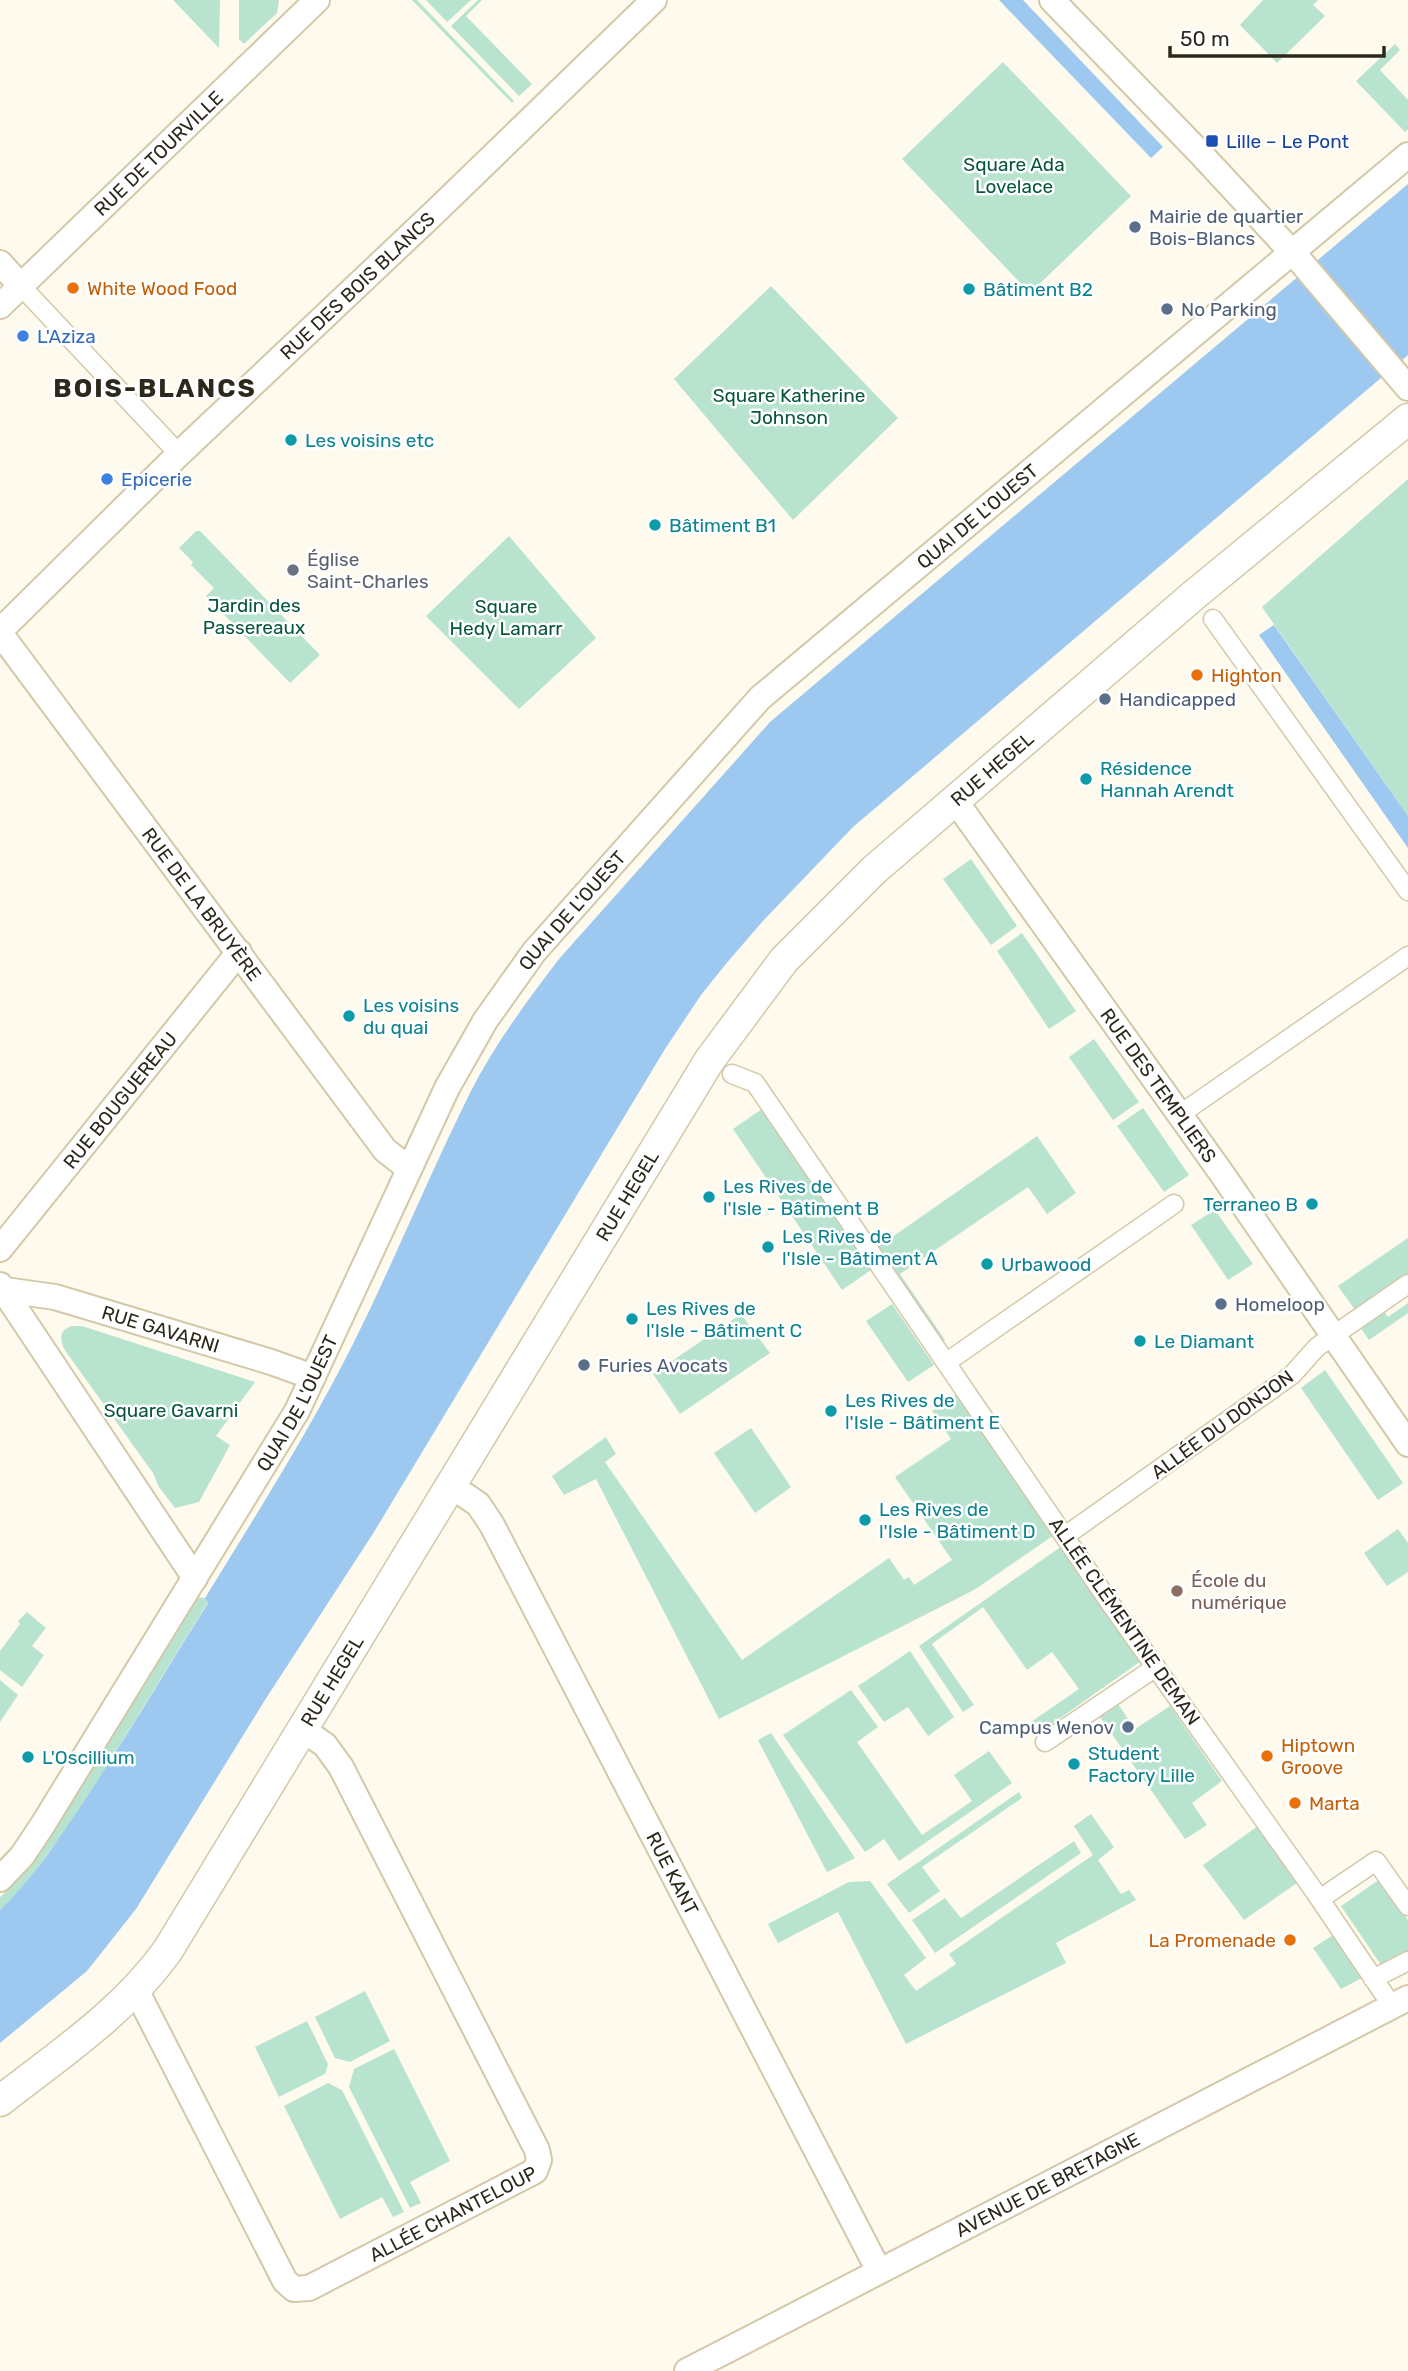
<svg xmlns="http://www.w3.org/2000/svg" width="1408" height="2371" font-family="Rubik,sans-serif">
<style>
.green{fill:#b8e4cf}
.water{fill:#9dc9f1}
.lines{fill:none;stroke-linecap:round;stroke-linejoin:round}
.pedestrian-casing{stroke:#d3c8a8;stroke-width:21}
.minor-casing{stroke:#d3c8a8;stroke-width:28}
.tertiary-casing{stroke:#d3c8a8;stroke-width:33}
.pedestrian{stroke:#fff;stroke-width:18}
.minor{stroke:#fff;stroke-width:24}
.tertiary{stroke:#fff;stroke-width:30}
.transit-dot{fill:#1a4fb4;stroke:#fff;stroke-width:2.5}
.service-dot{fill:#5c6f8a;stroke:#fff;stroke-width:2.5}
.food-dot{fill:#e8710a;stroke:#fff;stroke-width:2.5}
.culture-dot{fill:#0f9aa8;stroke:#fff;stroke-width:2.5}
.shop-dot{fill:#3f7fe0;stroke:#fff;stroke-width:2.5}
.worship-dot{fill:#6b7280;stroke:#fff;stroke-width:2.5}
.education-dot{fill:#8d6e63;stroke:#fff;stroke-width:2.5}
.labels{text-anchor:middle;stroke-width:5;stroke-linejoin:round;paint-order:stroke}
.transit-label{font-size:19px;fill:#164399;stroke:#fff;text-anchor:start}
.street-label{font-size:19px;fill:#2c281b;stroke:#fff}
.park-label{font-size:19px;fill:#08573d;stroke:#fff}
.service-label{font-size:19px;fill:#4e5e75;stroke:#fff;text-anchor:start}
.food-label{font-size:19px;fill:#c56008;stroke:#fff;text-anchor:start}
.culture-label{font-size:19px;fill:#0d838f;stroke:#fff;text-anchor:start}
.shop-label{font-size:19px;fill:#366cbe;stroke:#fff;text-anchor:start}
.worship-label{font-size:19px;fill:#5b616d;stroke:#fff;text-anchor:start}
.education-label{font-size:19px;fill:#785e54;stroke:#fff;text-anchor:start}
.district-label{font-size:26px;font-weight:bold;letter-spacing:2px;fill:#2c281b;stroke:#fff}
</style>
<rect width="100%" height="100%" fill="#fefaed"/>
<path class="green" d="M 173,0 L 220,0 L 219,48 Z
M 239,0 L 279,0 L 277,13 L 244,44 L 239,39 Z
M 412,0 L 417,0 L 514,101 L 512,103 Z
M 426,0 L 471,0 L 447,22 Z
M 478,0 L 482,0 L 466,16 L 532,84 L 519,96 L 451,26 Z
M 1263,0 L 1318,0 L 1313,5 L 1325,16 L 1277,63 L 1240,25 Z
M 1395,44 L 1400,50 L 1380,70 L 1408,100 L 1408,129 L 1405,132 L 1356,81 Z
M 1003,62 L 1131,196 L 1030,293 L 902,159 Z
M 771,286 L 898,418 L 793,520 L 674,379 Z
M 1408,479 L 1408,816 L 1262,607 Z
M 196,531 L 200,531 L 320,655 L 290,683 L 206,596 L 214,588 L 191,565 L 193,562 L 179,548 Z
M 509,536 L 596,638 L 519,709 L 426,616 Z
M 971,859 L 1017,926 L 991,945 L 943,879 Z
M 1022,933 L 1076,1011 L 1049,1029 L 997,951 Z
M 1094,1039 L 1139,1102 L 1113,1120 L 1069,1057 Z
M 1143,1108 L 1189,1175 L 1164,1192 L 1117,1126 Z
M 762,1109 L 871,1270 L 842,1290 L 733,1129 Z
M 1037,1136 L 1076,1193 L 1047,1214 L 1028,1187 L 900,1274 L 945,1340 L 941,1344 L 875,1249 Z
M 1215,1210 L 1253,1264 L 1228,1280 L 1191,1225 Z
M 1408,1238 L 1408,1278 L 1357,1313 L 1338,1286 Z
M 1408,1303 L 1408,1313 L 1369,1340 L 1360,1327 L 1384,1311 L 1388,1317 Z
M 892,1304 L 934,1365 L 908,1382 L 866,1321 Z
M 741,1314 L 770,1353 L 680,1414 L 653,1374 Z
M 72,1326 L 82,1326 L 255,1382 L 216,1436 L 230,1445 L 199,1502 L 175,1508 L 159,1487 L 153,1473 L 64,1349 C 60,1339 59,1330 72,1326 Z
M 1325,1370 L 1403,1483 L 1378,1500 L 1301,1388 Z
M 957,1394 L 1054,1535 L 974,1590 L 719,1719 L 596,1479 L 564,1495 L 552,1476 L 606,1437 L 616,1454 L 605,1462 L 742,1660 L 889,1558 L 904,1580 L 909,1577 L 914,1585 L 952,1560 L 895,1477 L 951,1439 L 932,1411 Z
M 751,1428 L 791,1487 L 755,1513 L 714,1453 Z
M 1398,1529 L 1408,1543 L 1408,1572 L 1387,1586 L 1364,1553 Z
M 1062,1546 L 1141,1661 L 1039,1733 L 1031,1722 L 1079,1689 L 1052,1652 L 1027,1670 L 983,1607 L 932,1644 L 974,1705 L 963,1712 L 919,1646 Z
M 197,1597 L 205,1598 L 208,1602 L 102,1774 L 63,1833 L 21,1890 L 0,1910 L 0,1897 L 10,1888 Z
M 27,1612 L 46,1628 L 32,1646 L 44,1655 L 22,1687 L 0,1670 L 0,1651 L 20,1624 L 18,1621 Z
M 910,1651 L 954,1717 L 928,1736 L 908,1707 L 884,1722 L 858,1686 Z
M 0,1680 L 18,1695 L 0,1722 Z
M 851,1690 L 878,1727 L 857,1742 L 922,1835 L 972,1801 L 954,1775 L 989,1751 L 1012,1783 L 899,1861 L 884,1839 L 865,1852 L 783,1735 Z
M 1116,1701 L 1135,1729 L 1170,1706 L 1222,1781 L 1192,1803 L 1207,1825 L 1185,1839 L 1098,1714 Z
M 771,1733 L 855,1858 L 827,1872 L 758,1740 Z
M 1019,1792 L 1022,1798 L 922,1867 L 940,1891 L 909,1913 L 887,1884 Z
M 1091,1814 L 1114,1847 L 1098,1860 L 1121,1894 L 1129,1890 L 1136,1900 L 1056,1943 L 1066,1963 L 906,2044 L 838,1912 L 778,1943 L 768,1924 L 849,1882 L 870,1881 L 926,1958 L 904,1975 L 916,1991 L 956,1964 L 949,1954 L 1093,1855 L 1074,1826 Z
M 1258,1826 L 1297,1883 L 1244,1920 L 1203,1865 Z
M 1074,1841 L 1081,1853 L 935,1953 L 912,1920 L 945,1898 L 961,1918 Z
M 1380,1879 L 1408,1920 L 1408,1953 L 1383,1968 L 1341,1906 Z
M 1333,1935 L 1362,1978 L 1341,1989 L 1313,1948 Z
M 365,1991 L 390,2041 L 350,2062 L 335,2058 L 315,2017 Z
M 307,2021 L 328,2064 L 325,2074 L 279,2097 L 255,2047 Z
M 394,2049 L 450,2161 L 410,2182 L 421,2203 L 410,2208 L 349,2087 L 354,2069 Z
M 328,2083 L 342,2090 L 404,2212 L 393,2217 L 382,2197 L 340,2219 L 284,2106 Z"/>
<path class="water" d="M 999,0 L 1023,0 L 1163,147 L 1151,158 Z
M 1408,184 L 1408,355 L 853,827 L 762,922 L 725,965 L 701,995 L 665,1049 L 374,1532 L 265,1700 L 136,1909 L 87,1971 L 0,2043 L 0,1910 C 33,1879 57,1841 82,1804 C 126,1738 166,1670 208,1603 L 205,1598 C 256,1515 308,1433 352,1346 C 394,1262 429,1175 471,1091 C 495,1044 527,1001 559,959 L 770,722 Z
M 1274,625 L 1408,816 L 1408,848 L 1259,635 Z"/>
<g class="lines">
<g class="pedestrian-casing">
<path id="pedestrian" d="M 21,286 L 179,454
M 1213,619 L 1408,891
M 732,1074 L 755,1083 L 1110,1603 L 1315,1892 L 1392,2006
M 1179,1115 L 1408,956
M 947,1362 L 1174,1204
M 1065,1536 L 1292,1375 L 1317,1347 L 1408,1284
M 1045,1742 L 1156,1667
M 1320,1899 L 1376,1861 L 1408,1906
M 1373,1979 L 1408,1961"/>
</g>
<g class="minor-casing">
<g id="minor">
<path d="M 1052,0 L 1200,153 L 1301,262 L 1408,388"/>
<path d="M 0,263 L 21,286"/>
<path id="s1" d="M 0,306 L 317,0"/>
<path id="s2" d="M 0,631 L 179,454 L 435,212 L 654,0"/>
<path id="s3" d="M 0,633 L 385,1150 L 408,1168"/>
<path id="s4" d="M 954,799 L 1220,1171 L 1408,1444"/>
<path id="s5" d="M 0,1249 L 239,952"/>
<path d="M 0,1285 L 195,1578"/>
<path id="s6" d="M 5,1290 L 55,1297 L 271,1362 L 313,1377"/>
<path id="s7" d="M 451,1486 L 478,1504 L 492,1525 L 879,2271"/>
<path id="s8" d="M 0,1879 L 22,1856 L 42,1826 L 297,1411 L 447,1088 L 485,1021 L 534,952 L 760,698 L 1408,155"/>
<path id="s9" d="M 136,1990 L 285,2281 L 294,2289 L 309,2288 L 535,2171 L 539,2160 L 537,2150 L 341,1767 L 325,1745 L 302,1729"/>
<path id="s10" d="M 687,2371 L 1408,1998"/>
</g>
</g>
<g class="tertiary-casing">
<g id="tertiary">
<path id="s11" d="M 0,2101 C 60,2054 124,2012 168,1950 L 709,1061 L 784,960 L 874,870 L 1194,595 L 1408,419"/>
</g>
</g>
<use href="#pedestrian" class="pedestrian"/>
<use href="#minor" class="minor"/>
<use href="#tertiary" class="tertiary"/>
</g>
<rect class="transit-dot" x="1205" y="134" width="14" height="14" rx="3.5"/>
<g class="service-dot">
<circle cx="1135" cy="227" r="7"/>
<circle cx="1167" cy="309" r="7"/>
<circle cx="1105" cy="699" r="7"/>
<circle cx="1221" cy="1304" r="7"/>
<circle cx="584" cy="1365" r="7"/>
<circle cx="1128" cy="1727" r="7"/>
</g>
<g class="food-dot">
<circle cx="73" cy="288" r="7"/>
<circle cx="1197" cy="675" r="7"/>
<circle cx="1267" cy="1756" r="7"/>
<circle cx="1295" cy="1803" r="7"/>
<circle cx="1290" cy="1940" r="7"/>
</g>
<g class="culture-dot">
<circle cx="969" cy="289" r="7"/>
<circle cx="291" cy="440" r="7"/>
<circle cx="655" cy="525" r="7"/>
<circle cx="1086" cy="779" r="7"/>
<circle cx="349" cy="1016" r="7"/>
<circle cx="709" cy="1197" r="7"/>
<circle cx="1312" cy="1204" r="7"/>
<circle cx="768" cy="1247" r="7"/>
<circle cx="987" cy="1264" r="7"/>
<circle cx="632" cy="1319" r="7"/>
<circle cx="1140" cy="1341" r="7"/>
<circle cx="831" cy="1411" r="7"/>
<circle cx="865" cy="1520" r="7"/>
<circle cx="28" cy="1757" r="7"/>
<circle cx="1074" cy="1764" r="7"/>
</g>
<g class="shop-dot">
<circle cx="23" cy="336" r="7"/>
<circle cx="107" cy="479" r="7"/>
</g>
<circle class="worship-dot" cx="293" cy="570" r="7"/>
<circle class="education-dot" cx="1177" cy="1591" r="7"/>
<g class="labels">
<g class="transit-label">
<text x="1226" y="148">Lille – Le Pont</text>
</g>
<g class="street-label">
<text dy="7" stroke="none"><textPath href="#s1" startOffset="220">RUE DE TOURVILLE</textPath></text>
<text dy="7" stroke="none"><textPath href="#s2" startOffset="497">RUE DES BOIS BLANCS</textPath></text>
<text dy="7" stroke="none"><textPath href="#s8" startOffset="1696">QUAI DE L'OUEST</textPath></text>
<text dy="7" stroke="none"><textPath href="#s11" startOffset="1676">RUE HEGEL</textPath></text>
<text dy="7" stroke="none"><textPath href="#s3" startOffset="338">RUE DE LA BRUYÈRE</textPath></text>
<text dy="7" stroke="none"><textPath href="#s8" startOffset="1129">QUAI DE L'OUEST</textPath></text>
<text dy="7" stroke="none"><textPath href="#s4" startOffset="352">RUE DES TEMPLIERS</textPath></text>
<text dy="7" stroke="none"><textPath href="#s5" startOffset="191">RUE BOUGUEREAU</textPath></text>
<text dy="7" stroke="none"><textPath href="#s11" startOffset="1110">RUE HEGEL</textPath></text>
<text dy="7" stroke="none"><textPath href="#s6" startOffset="161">RUE GAVARNI</textPath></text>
<text dy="7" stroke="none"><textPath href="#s8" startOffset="562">QUAI DE L'OUEST</textPath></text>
<text transform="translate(1222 1424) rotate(-36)" y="7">ALLÉE DU DONJON</text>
<text transform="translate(1125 1621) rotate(55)" y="7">ALLÉE CLÉMENTINE DEMAN</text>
<text dy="7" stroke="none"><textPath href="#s11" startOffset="542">RUE HEGEL</textPath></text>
<text dy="7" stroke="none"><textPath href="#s7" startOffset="450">RUE KANT</textPath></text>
<text dy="7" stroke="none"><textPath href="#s10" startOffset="406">AVENUE DE BRETAGNE</textPath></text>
<text dy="7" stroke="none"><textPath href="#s9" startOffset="516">ALLÉE CHANTELOUP</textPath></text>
</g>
<g class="park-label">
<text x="1014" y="171">Square Ada<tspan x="1014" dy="22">Lovelace</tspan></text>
<text x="789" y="402">Square Katherine<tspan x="789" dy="22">Johnson</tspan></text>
<text x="254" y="612">Jardin des<tspan x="254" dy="22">Passereaux</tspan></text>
<text x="506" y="613">Square<tspan x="506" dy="22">Hedy Lamarr</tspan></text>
<text x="171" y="1417">Square Gavarni</text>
</g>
<g class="service-label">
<text x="1149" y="223">Mairie de quartier<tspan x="1149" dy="22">Bois-Blancs</tspan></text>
<text x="1181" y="316">No Parking</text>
<text x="1119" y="706">Handicapped</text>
<text x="1235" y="1311">Homeloop</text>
<text x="598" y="1372">Furies Avocats</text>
<text x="1114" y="1734" text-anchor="end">Campus Wenov</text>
</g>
<g class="food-label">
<text x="87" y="295">White Wood Food</text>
<text x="1211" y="682">Highton</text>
<text x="1281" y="1752">Hiptown<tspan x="1281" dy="22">Groove</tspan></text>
<text x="1309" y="1810">Marta</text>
<text x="1276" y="1947" text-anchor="end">La Promenade</text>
</g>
<g class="culture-label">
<text x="983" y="296">Bâtiment B2</text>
<text x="305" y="447">Les voisins etc</text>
<text x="669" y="532">Bâtiment B1</text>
<text x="1100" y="775">Résidence<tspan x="1100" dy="22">Hannah Arendt</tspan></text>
<text x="363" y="1012">Les voisins<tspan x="363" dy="22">du quai</tspan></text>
<text x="723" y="1193">Les Rives de<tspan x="723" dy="22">l'Isle - Bâtiment B</tspan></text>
<text x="1298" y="1211" text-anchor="end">Terraneo B</text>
<text x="782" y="1243">Les Rives de<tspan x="782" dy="22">l'Isle - Bâtiment A</tspan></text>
<text x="1001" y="1271">Urbawood</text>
<text x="646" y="1315">Les Rives de<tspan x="646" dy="22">l'Isle - Bâtiment C</tspan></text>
<text x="1154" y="1348">Le Diamant</text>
<text x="845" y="1407">Les Rives de<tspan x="845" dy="22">l'Isle - Bâtiment E</tspan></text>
<text x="879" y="1516">Les Rives de<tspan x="879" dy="22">l'Isle - Bâtiment D</tspan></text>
<text x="1088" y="1760">Student<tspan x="1088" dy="22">Factory Lille</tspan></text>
<text x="42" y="1764">L'Oscillium</text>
</g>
<g class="shop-label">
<text x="37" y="343">L'Aziza</text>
<text x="121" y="486">Epicerie</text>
</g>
<g class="worship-label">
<text x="307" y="566">Église<tspan x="307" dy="22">Saint-Charles</tspan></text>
</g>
<g class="education-label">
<text x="1191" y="1587">École du<tspan x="1191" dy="22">numérique</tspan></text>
</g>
<g class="district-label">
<text x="155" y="397">BOIS-BLANCS</text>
</g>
</g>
<path d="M1170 46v10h214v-10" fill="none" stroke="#2c281b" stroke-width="3.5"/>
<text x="1180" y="46" font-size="21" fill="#2c281b" stroke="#ffffff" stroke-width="5" paint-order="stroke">50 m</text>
</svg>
